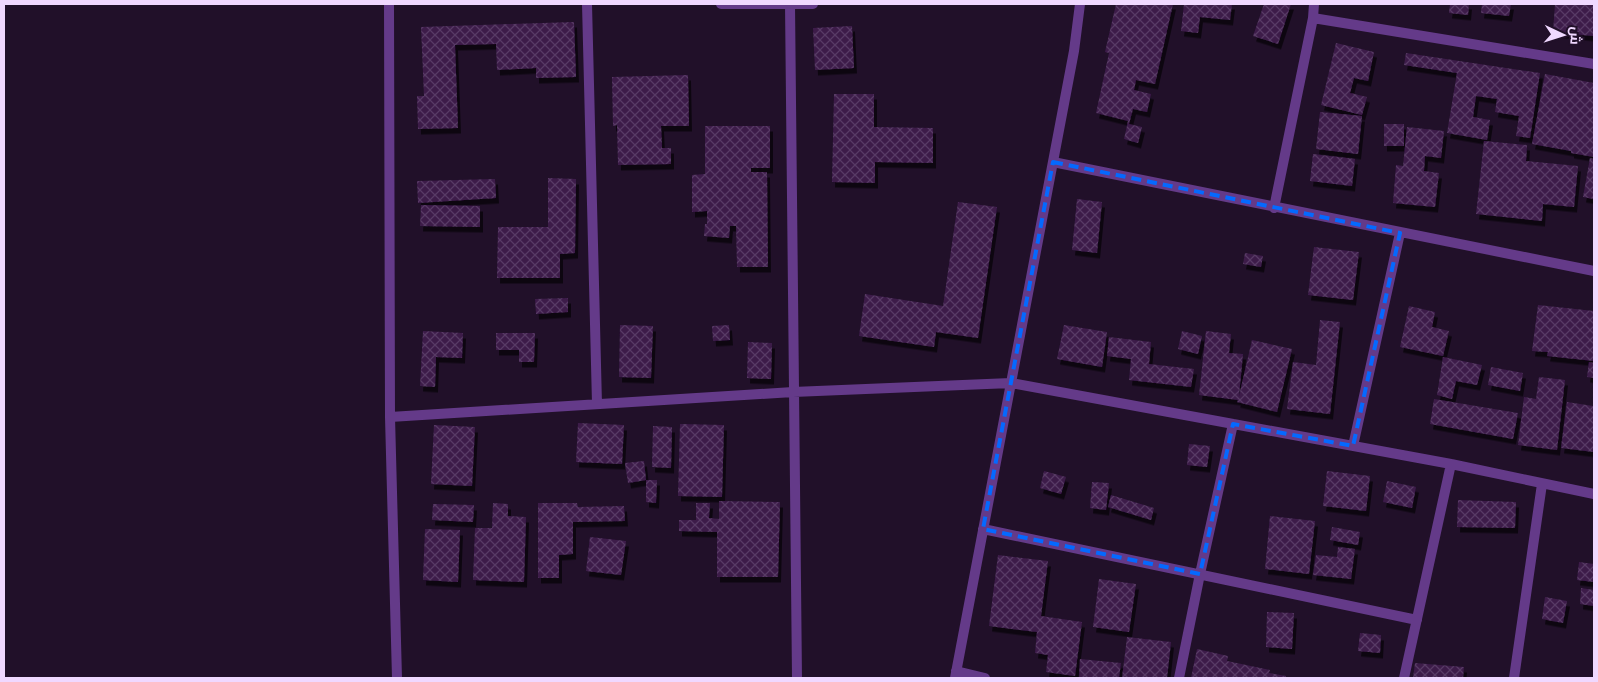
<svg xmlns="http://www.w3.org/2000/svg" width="1598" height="682" font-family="'Fira Sans Condensed',Cairo,sans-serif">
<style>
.building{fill:url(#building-cross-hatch);filter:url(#shadow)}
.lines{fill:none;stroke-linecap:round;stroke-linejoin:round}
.street{stroke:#643a89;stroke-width:10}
.marked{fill:none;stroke:#0469ff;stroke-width:4;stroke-dasharray:10 6;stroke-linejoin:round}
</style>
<defs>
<pattern id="building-cross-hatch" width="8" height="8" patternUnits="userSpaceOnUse" patternTransform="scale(1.25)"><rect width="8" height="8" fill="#3c1b4a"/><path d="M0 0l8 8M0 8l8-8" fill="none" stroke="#583b65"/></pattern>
<filter id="shadow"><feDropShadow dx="3" dy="5.5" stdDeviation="0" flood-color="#0009"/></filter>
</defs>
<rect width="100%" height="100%" fill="#211029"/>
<path class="building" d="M 1116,4 L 1173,4 L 1155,84 L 1136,80 L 1134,90 L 1151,94 L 1147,112 L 1133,109 L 1129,124 L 1142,127 L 1138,143 L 1124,139 L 1128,121 L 1096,113 L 1109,53 L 1105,52 Z
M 1184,4 L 1232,4 L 1230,20 L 1200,17 L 1198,33 L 1181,31 Z
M 1264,4 L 1291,4 L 1278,44 L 1253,36 Z
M 1450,4 L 1469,4 L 1468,15 L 1449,13 Z
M 1482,4 L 1511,4 L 1509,16 L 1481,13 Z
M 1555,4 L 1594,4 L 1593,36 L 1553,32 Z
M 574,22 L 576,77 L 536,78 L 536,68 L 497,70 L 496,44 L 455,45 L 458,128 L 418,129 L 417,96 L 424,96 L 421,27 Z
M 852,26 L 854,68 L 815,70 L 813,28 Z
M 1336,43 L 1374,52 L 1368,81 L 1354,78 L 1350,93 L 1367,97 L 1362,115 L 1321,105 Z
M 1406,53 L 1540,73 L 1530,138 L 1516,136 L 1519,116 L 1495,112 L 1497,99 L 1476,96 L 1473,117 L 1490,120 L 1487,140 L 1447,133 L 1457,73 L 1404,65 Z
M 1545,74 L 1594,83 L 1594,157 L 1571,153 L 1571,151 L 1532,144 Z
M 688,75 L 689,126 L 661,126 L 662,148 L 671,148 L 671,164 L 618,165 L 617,125 L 613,126 L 612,77 Z
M 834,94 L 874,94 L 874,127 L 933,128 L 933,163 L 875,162 L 875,183 L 832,182 Z
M 1320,112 L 1362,116 L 1358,154 L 1316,149 Z
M 1384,124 L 1404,124 L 1404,146 L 1384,146 Z
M 705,126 L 770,126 L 770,168 L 751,168 L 751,172 L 767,172 L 768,267 L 737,267 L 736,226 L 730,226 L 729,238 L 704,236 L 705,224 L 707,224 L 707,211 L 692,212 L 692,175 L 705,174 Z
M 1407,127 L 1444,131 L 1441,158 L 1425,156 L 1424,171 L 1439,173 L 1435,207 L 1393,203 L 1396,165 L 1403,166 Z
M 1484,141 L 1527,145 L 1526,161 L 1578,166 L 1574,207 L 1543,204 L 1542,221 L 1476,214 Z
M 1313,154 L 1355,159 L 1352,186 L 1310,181 Z
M 1590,158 L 1594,159 L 1594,199 L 1583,197 Z
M 548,178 L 576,179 L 575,253 L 560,254 L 560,278 L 497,278 L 498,227 L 548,227 Z
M 495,179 L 496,198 L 418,203 L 417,181 Z
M 1077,199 L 1102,202 L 1097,253 L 1072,250 Z
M 958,202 L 997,207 L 978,338 L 936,332 L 934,347 L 859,336 L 865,294 L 943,306 Z
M 421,205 L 480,206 L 480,227 L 420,226 Z
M 1314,247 L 1359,252 L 1353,300 L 1308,295 Z
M 1245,253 L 1263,256 L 1261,267 L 1243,264 Z
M 568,298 L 568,312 L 536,314 L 535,299 Z
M 1538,305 L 1594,311 L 1594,361 L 1547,356 L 1548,352 L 1532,351 Z
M 1409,306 L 1435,312 L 1432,327 L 1449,331 L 1443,356 L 1400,347 Z
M 1320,320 L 1340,322 L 1330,414 L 1287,409 L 1293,362 L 1316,365 Z
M 620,325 L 653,326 L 651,378 L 619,377 Z
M 729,325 L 730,340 L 713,341 L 712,326 Z
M 1064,325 L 1107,332 L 1102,367 L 1057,359 Z
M 423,331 L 463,333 L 462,358 L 436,357 L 435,387 L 420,386 Z
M 1182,331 L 1202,336 L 1198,354 L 1178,349 Z
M 1206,331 L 1231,334 L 1229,353 L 1243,354 L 1239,396 L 1252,340 L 1292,349 L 1277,412 L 1237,402 L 1238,400 L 1199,395 Z
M 496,333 L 535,333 L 534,362 L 519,362 L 519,350 L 496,350 Z
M 1109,337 L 1151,342 L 1149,364 L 1194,369 L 1191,387 L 1129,380 L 1131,359 L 1107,356 Z
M 748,342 L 772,343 L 771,379 L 747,378 Z
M 1443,357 L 1482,365 L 1477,385 L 1456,381 L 1452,399 L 1437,395 Z
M 1589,362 L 1594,363 L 1594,378 L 1587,377 Z
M 1491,367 L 1523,373 L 1520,391 L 1488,385 Z
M 1539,377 L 1565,380 L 1557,450 L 1518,445 L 1524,397 L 1536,399 Z
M 1434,399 L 1518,413 L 1513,439 L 1430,424 Z
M 1567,402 L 1593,406 L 1593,402 L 1594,402 L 1594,452 L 1561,448 Z
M 578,423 L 624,425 L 622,464 L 576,462 Z
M 680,424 L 724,425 L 722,497 L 678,496 Z
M 434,425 L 475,427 L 472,486 L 431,484 Z
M 653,426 L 672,427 L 671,468 L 652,467 Z
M 1189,444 L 1210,446 L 1207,467 L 1187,465 Z
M 644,461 L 646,480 L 628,483 L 625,463 Z
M 1044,471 L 1066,477 L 1061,494 L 1040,488 Z
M 1327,471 L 1370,476 L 1366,511 L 1323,506 Z
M 646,480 L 657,480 L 656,503 L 646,502 Z
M 1387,481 L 1416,487 L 1412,508 L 1383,502 Z
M 1092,482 L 1109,483 L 1106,510 L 1090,508 Z
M 1111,495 L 1154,508 L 1151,520 L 1108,507 Z
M 1458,500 L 1516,502 L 1515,528 L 1457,527 Z
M 719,501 L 780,502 L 778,577 L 717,577 L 717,532 L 679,531 L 679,520 L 696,520 L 696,503 L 710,503 L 709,518 L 719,519 Z
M 493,503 L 508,504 L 508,516 L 526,517 L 524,582 L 473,580 L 475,528 L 492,528 Z
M 538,503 L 577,503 L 578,507 L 624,506 L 625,521 L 573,522 L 573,554 L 559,555 L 559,578 L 538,578 Z
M 433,504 L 474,505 L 473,522 L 432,520 Z
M 1270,516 L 1315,521 L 1309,574 L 1265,569 Z
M 1332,527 L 1360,532 L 1358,545 L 1330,540 Z
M 425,529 L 460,530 L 458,582 L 423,580 Z
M 590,537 L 626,541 L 621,575 L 586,571 Z
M 1338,547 L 1355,549 L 1351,579 L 1313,575 L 1316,555 L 1337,557 Z
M 998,555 L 1048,561 L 1041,616 L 1082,622 L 1075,676 L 1046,672 L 1048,655 L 1035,653 L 1037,632 L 989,626 Z
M 1579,562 L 1594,564 L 1594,582 L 1577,580 Z
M 1099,579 L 1136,584 L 1129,632 L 1093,627 Z
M 1581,588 L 1594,590 L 1594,606 L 1580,604 Z
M 1545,597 L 1567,601 L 1563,623 L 1542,619 Z
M 1267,612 L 1294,613 L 1292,649 L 1266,647 Z
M 1360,633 L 1381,635 L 1380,653 L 1358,651 Z
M 1127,637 L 1171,642 L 1167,678 L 1122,678 Z
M 1197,649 L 1228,656 L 1227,661 L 1270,670 L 1269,673 L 1286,676 L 1286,678 L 1191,678 Z
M 1080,659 L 1121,663 L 1119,678 L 1079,678 Z
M 1415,663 L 1464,667 L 1463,678 L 1413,678 Z"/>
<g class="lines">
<path class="street" d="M 389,4 L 390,417 L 397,678
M 587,4 L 597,404
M 721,4 L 813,4
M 790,4 L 797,678
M 1313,18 L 1594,64
M 1053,162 L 1594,271
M 1274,208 L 1313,18 L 1314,4
M 390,417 L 793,392 L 1011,383 L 1451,464 L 1594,494
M 1353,446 L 1400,233
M 983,529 L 1417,620
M 956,671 L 985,678
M 955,678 L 1074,51 L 1080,4
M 1179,678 L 1200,574 L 1233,424
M 1404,678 L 1451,464
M 1514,678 L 1542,484"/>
</g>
<path class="marked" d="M 1053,162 L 1400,233 L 1353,446 L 1233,424 L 1200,574 L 983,529 Z"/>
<rect width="1598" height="682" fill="none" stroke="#f0d8ff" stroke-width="10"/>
<g transform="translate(1563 35) rotate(94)" stroke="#211029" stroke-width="4" paint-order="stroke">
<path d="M0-4L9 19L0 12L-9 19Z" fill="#f0d8ff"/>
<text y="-8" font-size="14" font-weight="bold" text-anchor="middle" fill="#f0d8ff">ش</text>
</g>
</svg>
